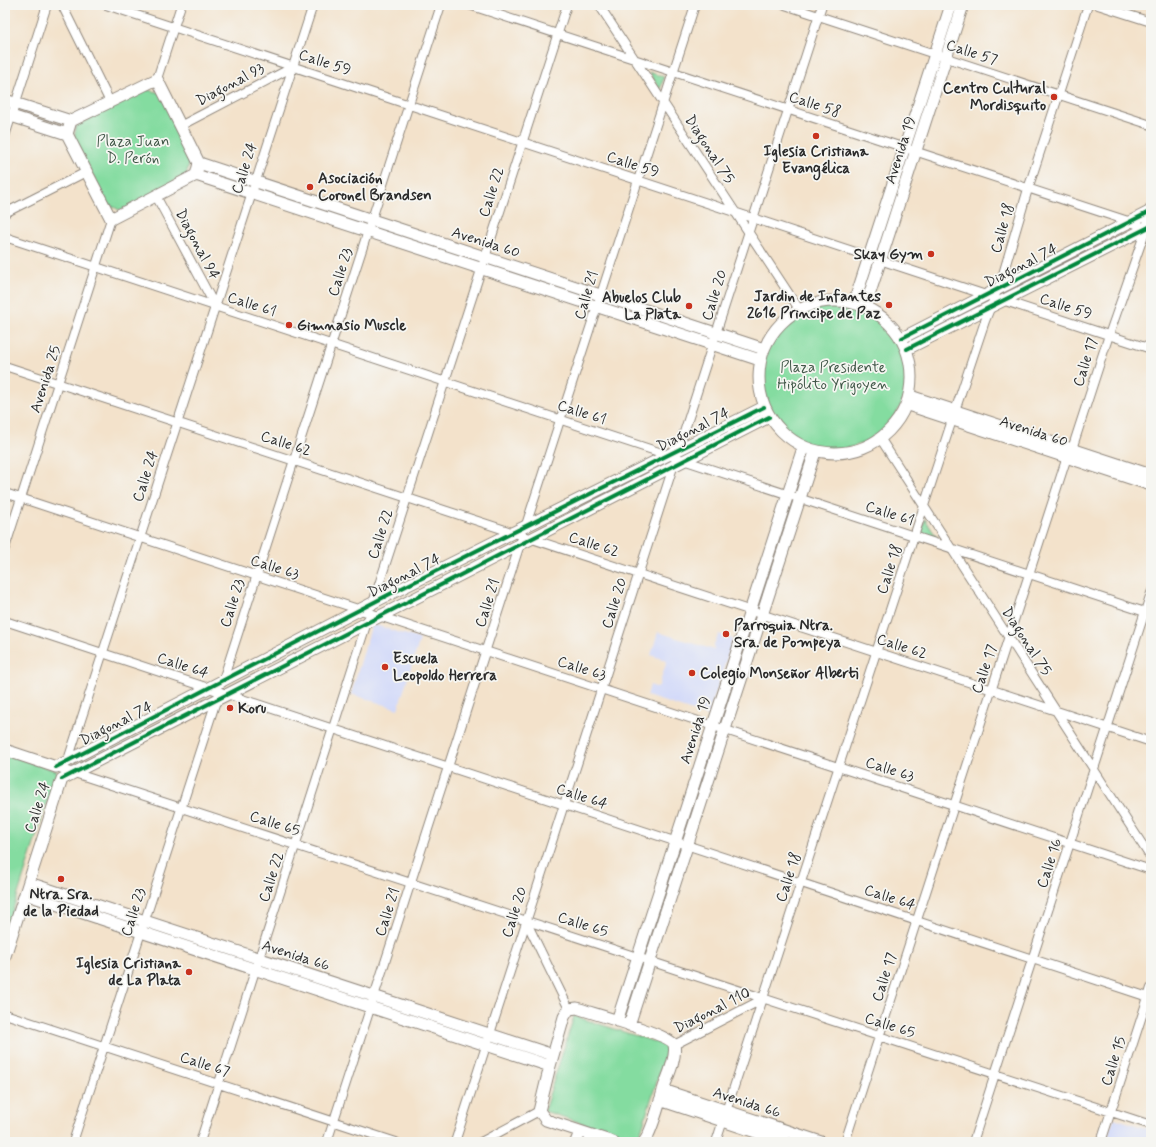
<svg xmlns="http://www.w3.org/2000/svg" width="1156" height="1147" font-family="Mynerve,sans-serif">
<style>
.built{fill:#d2d9f9}
.green{fill:#84dca0;stroke:#588466}
.lines{fill:none;stroke-linecap:round;stroke-linejoin:round}
.minor-casing{stroke:#8f867b;stroke-width:10}
.major-casing{stroke:#8f867b;stroke-width:13}
.minor{stroke:#fff;stroke-width:8}
.major{stroke:#fff;stroke-width:11}
.cycleway-casing{stroke:#f6f6f2;stroke-width:6}
.cycleway{stroke:#00873e;stroke-width:4}
.poi-dot{fill:#c8321e;stroke:#f6f6f2;stroke-width:1.5}
.labels{text-anchor:middle;stroke-width:3.5;stroke-linejoin:round;paint-order:stroke}
.street-label{font-size:15px;fill:#2b2b2b;stroke:#f6f6f2}
.poi-label{font-size:15px;font-weight:bold;fill:#2b2b2b;stroke:#f6f6f2;text-anchor:start}
.park-label{font-size:15px;fill:#415748;stroke:#f6f6f2}
</style>
<rect width="100%" height="100%" fill="#f6f6f2"/>
<filter id="ink" filterUnits="userSpaceOnUse"><feTurbulence type="fractalNoise" baseFrequency=".025" numOctaves="2"/><feDisplacementMap in="SourceGraphic" scale="8" xChannelSelector="R" yChannelSelector="G"/><feConvolveMatrix kernelMatrix="1 2 1 2 8 2 1 2 1" color-interpolation-filters="sRGB"/></filter>
<filter id="wash" filterUnits="userSpaceOnUse"><feTurbulence type="fractalNoise" baseFrequency=".012" numOctaves="4" result="noise"/><feDisplacementMap in="SourceGraphic" scale="16" xChannelSelector="R" yChannelSelector="G"/><feGaussianBlur stdDeviation="0.9" result="paint"/><feColorMatrix in="noise" values="0 0 0 0 0 0 0 0 0 0 0 0 0 0 0 0 0 1.4 0 .05"/><feComposite in="paint" operator="in"/></filter>
<g filter="url(#wash)">
<rect width="100%" height="100%" fill="#f3e2cb"/>
<path class="built" d="M 372,624 L 420,639 L 398,709 L 351,694 Z
M 658,632 L 714,650 L 714,644 L 719,634 L 733,639 L 708,716 L 647,696 L 650,685 L 658,688 L 667,661 L 651,655 Z
M 1114,1118 L 1151,1130 L 1151,1142 L 1107,1142 Z"/>
<path class="green" d="M 649,72 L 664,77 L 660,90 Z
M 144,89 L 161,93 L 191,157 L 186,175 L 121,211 L 108,204 L 74,140 L 76,126 Z
M761 376a73 73 0 1 1 146 0a73 73 0 1 1-146 0Z
M 925,519 L 937,538 L 921,533 Z
M 5,754 L 57,771 L 5,935 Z
M 574,1016 L 668,1046 L 638,1141 L 544,1111 Z"/>
</g>
<g filter="url(#ink)">
<g class="lines">
<g class="minor-casing">
<path id="minor" d="M 62,5 L 110,102
M 106,5 L 989,296
M 469,5 L 1131,222 L 1148,229
M 599,5 L 799,309
M 785,5 L 1151,125
M 1098,5 L 1151,22
M 157,79 L 181,5
M 180,126 L 293,67
M 5,136 L 47,5
M 156,196 L 215,306
M 5,213 L 86,172
M 5,237 L 1151,614
M 1002,300 L 1151,349
M 5,366 L 1151,742
M 880,438 L 1151,858
M 678,451 L 822,5
M 5,493 L 1151,870
M 525,528 L 695,5
M 5,548 L 111,219
M 372,606 L 567,5
M 5,621 L 1151,998
M 222,683 L 441,5
M 67,763 L 313,5
M 56,767 L 1151,1125
M 526,921 L 569,1009
M 5,1014 L 396,1142
M 674,1045 L 763,999
M 5,1141 L 8,1142
M 73,1142 L 217,698
M 200,1142 L 368,619
M 327,1142 L 521,541
M 455,1142 L 674,464
M 481,1142 L 539,1111
M 716,1142 L 955,411 L 985,321 L 1001,281 L 1028,189 L 1088,5
M 845,1142 L 1067,457 L 1072,449 L 1109,335 L 1146,229 L 1150,208
M 973,1142 L 1151,593
M 1101,1142 L 1151,988"/>
</g>
<g class="major-casing">
<path id="major" d="M 157,79 L 199,163 L 196,175 L 111,219 L 67,134 L 71,121 Z
M 5,100 L 71,121
M 5,114 L 67,134
M 199,163 L 764,349
M 196,175 L 760,360
M759 377a76 76 0 1 1 152 0a76 76 0 1 1-152 0Z
M 854,303 L 951,5
M 866,305 L 963,5
M 902,338 L 1151,211
M 907,349 L 1151,226
M 910,396 L 1151,475
M 908,405 L 1151,485
M 5,750 L 56,767 L 388,595 L 764,407
M 29,883 L 553,1055
M 25,894 L 550,1066
M 5,956 L 62,779 L 769,417
M 617,1021 L 803,448
M 629,1025 L 815,452
M 663,1090 L 821,1142
M 660,1100 L 786,1142
M 576,1142 L 580,1132
M 613,1142 L 546,1120 L 539,1111 L 550,1066 L 564,1017 L 569,1009 L 577,1008 C 591,1013 671,1035 674,1045 C 677,1057 668,1076 664,1087 C 660,1101 652,1132 644,1142"/>
</g>
<use href="#minor" class="minor"/>
<use href="#major" class="major"/>
<g class="cycleway-casing">
<path id="cycleway" d="M 902,338 L 1151,211
M 907,349 L 1151,226
M 56,767 L 388,595 L 764,407
M 62,779 L 769,417"/>
</g>
<use href="#cycleway" class="cycleway"/>
</g>
</g>
<g class="poi-dot">
<circle cx="1054" cy="97" r="4"/>
<circle cx="816" cy="136" r="4"/>
<circle cx="310" cy="187" r="4"/>
<circle cx="931" cy="254" r="4"/>
<circle cx="889" cy="305" r="4"/>
<circle cx="689" cy="306" r="4"/>
<circle cx="289" cy="325" r="4"/>
<circle cx="726" cy="634" r="4"/>
<circle cx="385" cy="667" r="4"/>
<circle cx="692" cy="673" r="4"/>
<circle cx="230" cy="708" r="4"/>
<circle cx="61" cy="879" r="4"/>
<circle cx="189" cy="972" r="4"/>
</g>
<g class="labels">
<g class="street-label">
<text transform="translate(972 52) rotate(18)" y="5">Calle 57</text>
<text transform="translate(325 62) rotate(18)" y="5">Calle 59</text>
<text transform="translate(230 84) rotate(-28)" y="5">Diagonal 93</text>
<text transform="translate(815 104) rotate(18)" y="5">Calle 58</text>
<text transform="translate(710 149) rotate(57)" y="5">Diagonal 75</text>
<text transform="translate(900 150) rotate(-72)" y="5">Avenida 19</text>
<text transform="translate(633 164) rotate(18)" y="5">Calle 59</text>
<text transform="translate(244 168) rotate(-72)" y="5">Calle 24</text>
<text transform="translate(491 192) rotate(-72)" y="5">Calle 22</text>
<text transform="translate(1002 228) rotate(-74)" y="5">Calle 18</text>
<text transform="translate(486 242) rotate(18)" y="5">Avenida 60</text>
<text transform="translate(198 244) rotate(62)" y="5">Diagonal 94</text>
<text transform="translate(1021 265) rotate(-27)" y="5">Diagonal 74</text>
<text transform="translate(340 272) rotate(-72)" y="5">Calle 23</text>
<text transform="translate(586 295) rotate(-73)" y="5">Calle 21</text>
<text transform="translate(714 295) rotate(-72)" y="5">Calle 20</text>
<text transform="translate(252 304) rotate(18)" y="5">Calle 61</text>
<text transform="translate(1066 306) rotate(18)" y="5">Calle 59</text>
<text transform="translate(1085 362) rotate(-72)" y="5">Calle 17</text>
<text transform="translate(45 379) rotate(-72)" y="5">Avenida 25</text>
<text transform="translate(582 412) rotate(18)" y="5">Calle 61</text>
<text transform="translate(693 429) rotate(-27)" y="5">Diagonal 74</text>
<text transform="translate(1034 431) rotate(18)" y="5">Avenida 60</text>
<text transform="translate(286 443) rotate(18)" y="5">Calle 62</text>
<text transform="translate(145 476) rotate(-72)" y="5">Calle 24</text>
<text transform="translate(890 513) rotate(18)" y="5">Calle 61</text>
<text transform="translate(380 534) rotate(-72)" y="5">Calle 22</text>
<text transform="translate(594 544) rotate(18)" y="5">Calle 62</text>
<text transform="translate(275 567) rotate(18)" y="5">Calle 63</text>
<text transform="translate(889 569) rotate(-72)" y="5">Calle 18</text>
<text transform="translate(404 575) rotate(-27)" y="5">Diagonal 74</text>
<text transform="translate(232 603) rotate(-72)" y="5">Calle 23</text>
<text transform="translate(487 603) rotate(-72)" y="5">Calle 21</text>
<text transform="translate(614 603) rotate(-72)" y="5">Calle 20</text>
<text transform="translate(1027 641) rotate(57)" y="5">Diagonal 75</text>
<text transform="translate(902 646) rotate(18)" y="5">Calle 62</text>
<text transform="translate(183 665) rotate(18)" y="5">Calle 64</text>
<text transform="translate(582 668) rotate(18)" y="5">Calle 63</text>
<text transform="translate(984 669) rotate(-71)" y="5">Calle 17</text>
<text transform="translate(116 723) rotate(-27)" y="5">Diagonal 74</text>
<text transform="translate(695 730) rotate(-72)" y="5">Avenida 19</text>
<text transform="translate(890 769) rotate(18)" y="5">Calle 63</text>
<text transform="translate(582 796) rotate(18)" y="5">Calle 64</text>
<text transform="translate(37 807) rotate(-72)" y="5">Calle 24</text>
<text transform="translate(275 823) rotate(18)" y="5">Calle 65</text>
<text transform="translate(1049 863) rotate(-72)" y="5">Calle 16</text>
<text transform="translate(271 877) rotate(-72)" y="5">Calle 22</text>
<text transform="translate(788 877) rotate(-72)" y="5">Calle 18</text>
<text transform="translate(890 897) rotate(18)" y="5">Calle 64</text>
<text transform="translate(133 912) rotate(-72)" y="5">Calle 23</text>
<text transform="translate(387 912) rotate(-72)" y="5">Calle 21</text>
<text transform="translate(514 912) rotate(-72)" y="5">Calle 20</text>
<text transform="translate(583 924) rotate(18)" y="5">Calle 65</text>
<text transform="translate(296 955) rotate(18)" y="5">Avenida 66</text>
<text transform="translate(884 977) rotate(-72)" y="5">Calle 17</text>
<text transform="translate(712 1010) rotate(-27)" y="5">Diagonal 110</text>
<text transform="translate(890 1025) rotate(18)" y="5">Calle 65</text>
<text transform="translate(1113 1061) rotate(-72)" y="5">Calle 15</text>
<text transform="translate(205 1064) rotate(18)" y="5">Calle 67</text>
<text transform="translate(747 1102) rotate(18)" y="5">Avenida 66</text>
</g>
<g class="poi-label">
<text x="1046" y="93" text-anchor="end">Centro Cultural<tspan x="1046" dy="17">Mordisquito</tspan></text>
<text x="816" y="156" text-anchor="middle">Iglesia Cristiana<tspan x="816" dy="17">Evangélica</tspan></text>
<text x="318" y="183">Asociación<tspan x="318" dy="17">Coronel Brandsen</tspan></text>
<text x="923" y="259" text-anchor="end">Skay Gym</text>
<text x="881" y="301" text-anchor="end">Jardin de Infantes<tspan x="881" dy="17">2616 Principe de Paz</tspan></text>
<text x="681" y="302" text-anchor="end">Abuelos Club<tspan x="681" dy="17">La Plata</tspan></text>
<text x="297" y="330">Gimnasio Muscle</text>
<text x="734" y="630">Parroquia Ntra.<tspan x="734" dy="17">Sra. de Pompeya</tspan></text>
<text x="393" y="663">Escuela<tspan x="393" dy="17">Leopoldo Herrera</tspan></text>
<text x="700" y="678">Colegio Monseñor Alberti</text>
<text x="238" y="713">Koru</text>
<text x="61" y="899" text-anchor="middle">Ntra. Sra.<tspan x="61" dy="17">de la Piedad</tspan></text>
<text x="181" y="968" text-anchor="end">Iglesia Cristiana<tspan x="181" dy="17">de La Plata</tspan></text>
</g>
<g class="park-label">
<text x="133" y="146">Plaza Juan<tspan x="133" dy="17">D. Perón</tspan></text>
<text x="833" y="372">Plaza Presidente<tspan x="833" dy="17">Hipólito Yrigoyen</tspan></text>
</g>
</g>
<rect width="1156" height="1147" fill="none" stroke="#f6f6f2" stroke-width="20"/>
</svg>
